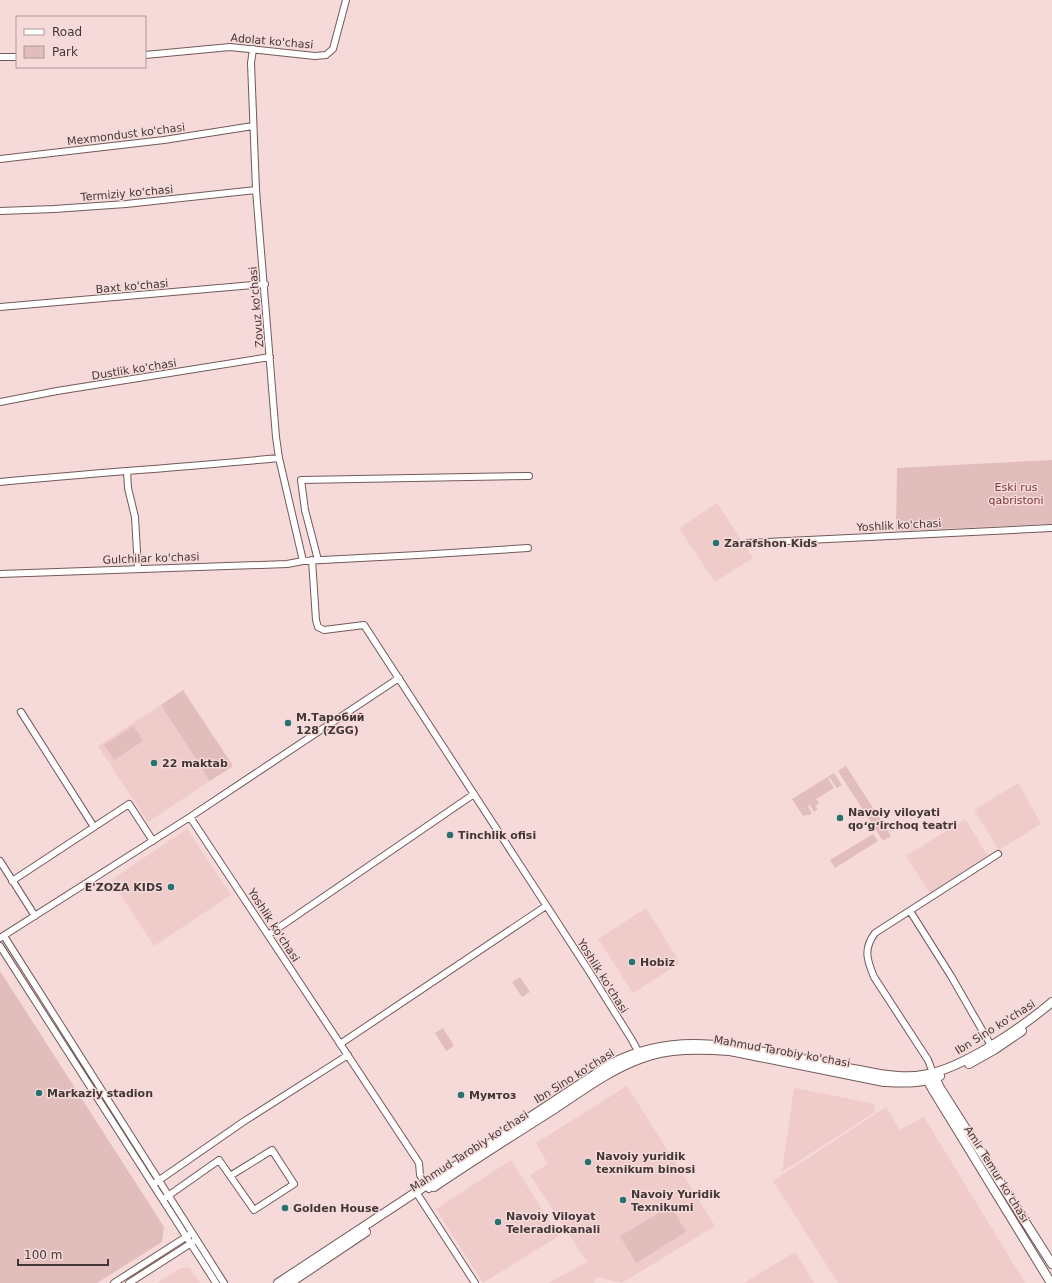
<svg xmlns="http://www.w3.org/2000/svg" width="1052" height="1283" font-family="'DejaVu Sans',sans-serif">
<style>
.built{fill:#efcbca}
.green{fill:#e1bdbc}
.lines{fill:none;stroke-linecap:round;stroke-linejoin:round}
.minor-casing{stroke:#725a5a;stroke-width:8}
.major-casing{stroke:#725a5a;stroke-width:10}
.minor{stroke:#fff;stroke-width:6}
.major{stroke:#fff;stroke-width:8}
.poi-dot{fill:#277170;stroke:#f6dad9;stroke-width:1.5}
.labels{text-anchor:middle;stroke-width:3;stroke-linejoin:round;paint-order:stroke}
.street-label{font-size:11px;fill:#423736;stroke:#f6dad9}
.park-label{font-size:11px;fill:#7c3738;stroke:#f6dad9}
.poi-label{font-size:11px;font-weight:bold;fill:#423736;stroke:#f6dad9;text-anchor:start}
</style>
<rect width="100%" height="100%" fill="#f6dad9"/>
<path class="built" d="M 717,503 L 753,558 L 715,582 L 679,528 Z
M 161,705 L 210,781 L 148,822 L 98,746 Z
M 1018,783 L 1041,824 L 999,850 L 974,810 Z
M 965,819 L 988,856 L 930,893 L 906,856 Z
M 187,829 L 231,895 L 154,946 L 111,880 Z
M 646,908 L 680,963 L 633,993 L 598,939 Z
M 627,1086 L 715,1226 L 622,1283 L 596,1277 L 594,1283 L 548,1283 L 587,1262 L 530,1175 L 548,1164 L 536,1143 Z
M 794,1088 L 875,1104 L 875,1112 L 782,1172 Z
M 886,1107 L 900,1130 L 924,1117 L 1025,1283 L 838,1283 L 773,1181 Z
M 511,1160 L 559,1236 L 483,1283 L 436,1209 Z
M 795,1252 L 814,1283 L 744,1283 Z
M 180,1268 L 190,1268 L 200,1283 L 157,1283 Z"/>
<path class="green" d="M 1052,460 L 1052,524 L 896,531 L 897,468 Z
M 183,690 L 233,766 L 210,781 L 161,705 Z
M 134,726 L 143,741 L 114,760 L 104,745 Z
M 846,766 L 891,836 L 883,841 L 838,771 Z
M 834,773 L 842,785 L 837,788 L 830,778 L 828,779 L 834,788 L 816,799 L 819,803 L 815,806 L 818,809 L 814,812 L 810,805 L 808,806 L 812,814 L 803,816 L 792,799 Z
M 873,834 L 878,841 L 835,868 L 830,860 Z
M 0,971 L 164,1227 L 162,1242 L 97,1283 L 0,1283 Z
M 520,977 L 530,992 L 522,997 L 512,982 Z
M 443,1028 L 454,1046 L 446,1051 L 435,1033 Z
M 671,1206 L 686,1232 L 636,1263 L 620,1236 Z"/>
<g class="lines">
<g class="minor-casing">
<path id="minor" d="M 253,49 L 251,63 L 256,190 L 276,437 L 279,458 L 303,561
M 145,55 L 230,47 L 315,56 L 326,55 L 333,49 L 346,0
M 0,57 L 17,57
M 0,159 L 164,140 L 253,126
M 0,211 L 54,209 L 126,204 L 256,190
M 0,307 L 265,284
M 0,402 L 57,391 L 270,357
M 127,471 L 128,488 L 135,517 L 138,569
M 0,482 C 93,473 186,467 279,458
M 748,543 L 1052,528
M 312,560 L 316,620 L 318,627 L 324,630 L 364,625 L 587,968 L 632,1040 L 640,1055
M 318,560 L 305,510 L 301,480 L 529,476
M 0,574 L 287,564 L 303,561 L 418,555 L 528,548
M 21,712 L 94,827
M 190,817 L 419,1163 L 420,1175 L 429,1189
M 0,861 L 35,916
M 12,881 L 129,804 L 153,841
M 910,911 L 951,976 L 993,1049
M 268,935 L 474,794
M 4,936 L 224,1283
M 0,938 L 190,817 L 399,678
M 0,946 L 216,1283
M 340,1044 L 546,906
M 933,1073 L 928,1060 L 874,977 C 867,960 863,949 875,933 L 998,854
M 155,1183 L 243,1122 L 348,1055
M 416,1192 L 475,1283
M 165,1198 L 219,1160 L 254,1210 L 294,1184 L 272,1150 L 230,1176
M 114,1283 L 189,1235
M 129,1283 L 193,1242"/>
</g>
<g class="major-casing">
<path id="major" d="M 969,1064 L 994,1050 L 1022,1031
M 933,1073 L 940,1088 L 1052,1264
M 925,1076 L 934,1092 L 1051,1283
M 434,1187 C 474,1160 515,1134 556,1108 C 583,1090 610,1070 640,1059 C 669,1048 700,1049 730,1051 L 884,1082 C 905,1083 920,1084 940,1076
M 278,1283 L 612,1063 C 671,1034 720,1044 781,1055 C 814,1061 847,1068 880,1074 C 894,1076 909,1078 923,1075 C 963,1069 1021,1028 1052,1002
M 290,1283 L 366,1232"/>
</g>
<use href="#minor" class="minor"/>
<use href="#major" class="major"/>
</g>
<g class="poi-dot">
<circle cx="716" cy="543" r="4"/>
<circle cx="288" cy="723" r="4"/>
<circle cx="154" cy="763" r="4"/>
<circle cx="840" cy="818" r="4"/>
<circle cx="450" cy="835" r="4"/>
<circle cx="171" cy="887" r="4"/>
<circle cx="632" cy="962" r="4"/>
<circle cx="39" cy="1093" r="4"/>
<circle cx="461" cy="1095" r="4"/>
<circle cx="588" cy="1162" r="4"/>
<circle cx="623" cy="1200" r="4"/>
<circle cx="285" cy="1208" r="4"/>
<circle cx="498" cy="1222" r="4"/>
</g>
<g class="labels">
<g class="street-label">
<text transform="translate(272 41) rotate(5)" y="4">Adolat ko'chasi</text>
<text transform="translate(126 134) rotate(-7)" y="4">Mexmondust ko'chasi</text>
<text transform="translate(127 193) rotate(-5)" y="4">Termiziy ko'chasi</text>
<text transform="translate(132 286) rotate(-5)" y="4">Baxt ko'chasi</text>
<text transform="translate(256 307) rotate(-95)" y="4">Zovuz ko'chasi</text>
<text transform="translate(134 369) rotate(-9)" y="4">Dustlik ko'chasi</text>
<text transform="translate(899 525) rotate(-3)" y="4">Yoshlik ko'chasi</text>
<text transform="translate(151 558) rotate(-2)" y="4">Gulchilar ko'chasi</text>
<text transform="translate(274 925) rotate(57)" y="4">Yoshlik ko'chasi</text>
<text transform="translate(603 976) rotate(58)" y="4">Yoshlik ko'chasi</text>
<text transform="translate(995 1027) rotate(-32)" y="4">Ibn Sino ko'chasi</text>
<text transform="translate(782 1051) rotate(10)" y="4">Mahmud Tarobiy ko'chasi</text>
<text transform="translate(574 1076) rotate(-32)" y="4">Ibn Sino ko'chasi</text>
<text transform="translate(469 1151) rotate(-33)" y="4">Mahmud Tarobiy ko'chasi</text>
<text transform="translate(997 1174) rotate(58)" y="4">Amir Temur ko‘chasi</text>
</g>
<g class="park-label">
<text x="1016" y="491">Eski rus<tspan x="1016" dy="13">qabristoni</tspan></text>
</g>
<g class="poi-label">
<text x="724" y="547">Zarafshon Kids</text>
<text x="296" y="721">М.Таробий<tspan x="296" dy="13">128 (ZGG)</tspan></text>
<text x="162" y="767">22 maktab</text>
<text x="848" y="816">Navoiy viloyati<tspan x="848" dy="13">qoʻgʻirchoq teatri</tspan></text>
<text x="458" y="839">Tinchlik ofisi</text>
<text x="163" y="891" text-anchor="end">E'ZOZA KIDS</text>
<text x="640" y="966">Hobiz</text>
<text x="47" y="1097">Markaziy stadion</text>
<text x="469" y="1099">Мумтоз</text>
<text x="596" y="1160">Navoiy yuridik<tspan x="596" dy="13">texnikum binosi</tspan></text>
<text x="631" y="1198">Navoiy Yuridik<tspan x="631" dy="13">Texnikumi</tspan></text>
<text x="293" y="1212">Golden House</text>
<text x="506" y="1220">Navoiy Viloyat<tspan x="506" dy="13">Teleradiokanali</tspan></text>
</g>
</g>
<rect x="16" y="16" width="130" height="52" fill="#f6dad9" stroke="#ae9998"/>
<rect x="24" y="29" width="20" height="6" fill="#ffffff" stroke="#ae9998"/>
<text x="52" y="36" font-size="12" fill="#423736">Road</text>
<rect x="24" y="46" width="20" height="12" fill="#e1bdbc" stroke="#ae9998"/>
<text x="52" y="56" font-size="12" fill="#423736">Park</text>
<path d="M18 1259v6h90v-6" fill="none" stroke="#423736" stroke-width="2"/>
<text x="24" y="1259" font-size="12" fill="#423736" stroke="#f6dad9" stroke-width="3" paint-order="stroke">100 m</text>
</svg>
